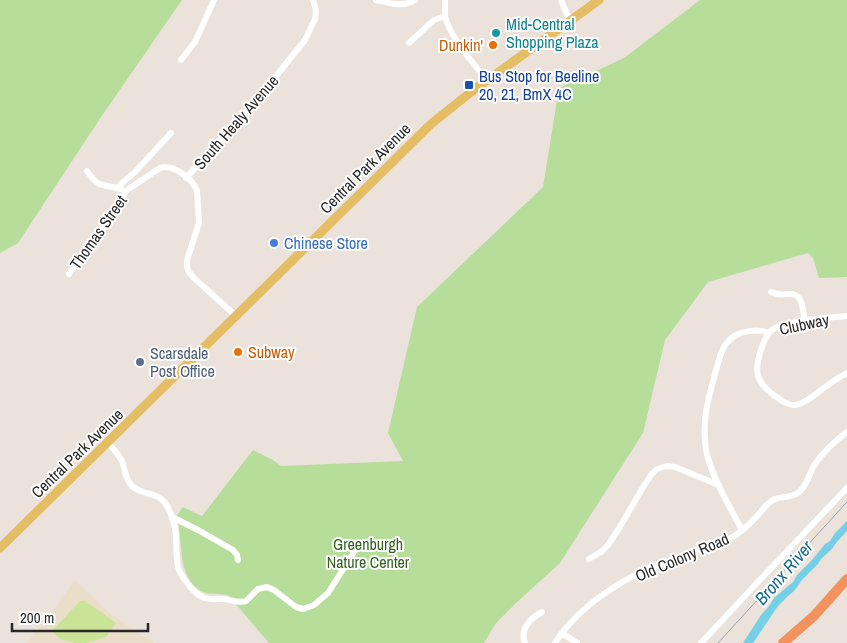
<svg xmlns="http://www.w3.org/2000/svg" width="847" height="643" font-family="'Archivo Narrow',sans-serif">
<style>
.education{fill:#eadecb}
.green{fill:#b7dd9b}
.pitch{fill:#c9e397}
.water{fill:#75d0e5}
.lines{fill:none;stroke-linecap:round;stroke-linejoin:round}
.minor{stroke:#fff;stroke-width:6}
.major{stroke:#e5bd64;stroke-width:9}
.highway{stroke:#f2935e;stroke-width:10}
.rail{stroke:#9ea3b1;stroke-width:1}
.culture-dot{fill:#0f9aa8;stroke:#fff;stroke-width:2}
.food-dot{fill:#e8710a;stroke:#fff;stroke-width:2}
.transit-dot{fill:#1a4fb4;stroke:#fff;stroke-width:2}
.shop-dot{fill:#3f7fe0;stroke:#fff;stroke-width:2}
.service-dot{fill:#5c6f8a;stroke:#fff;stroke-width:2}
.labels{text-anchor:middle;stroke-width:4;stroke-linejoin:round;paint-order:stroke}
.culture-label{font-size:16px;fill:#0d838f;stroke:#fff;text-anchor:start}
.food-label{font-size:16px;fill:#c56008;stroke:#fff;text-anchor:end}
.transit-label{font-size:16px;fill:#164399;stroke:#fff;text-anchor:start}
.street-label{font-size:16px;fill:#282828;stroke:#fff}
.shop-label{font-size:16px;fill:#366cbe;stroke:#fff;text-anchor:start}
.service-label{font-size:16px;fill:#4e5e75;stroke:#fff;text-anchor:start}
.park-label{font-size:16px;fill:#315f1f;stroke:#fff}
.water-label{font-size:18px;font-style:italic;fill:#176e8e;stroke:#fff}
</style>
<rect width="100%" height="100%" fill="#eae2db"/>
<path class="education" d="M 75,580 L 112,615 L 154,643 L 26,643 L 61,600 Z"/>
<path class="green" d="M 0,0 L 182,0 L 101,117 L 18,243 L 0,253 Z
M 700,0 L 847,0 L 847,277 L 819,278 L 813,258 L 808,253 L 708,282 L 665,340 L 643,433 L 560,563 L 515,604 L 496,623 L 484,643 L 269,643 L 229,596 C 222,593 214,595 206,593 C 176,583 183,540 177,515 L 183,507 L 202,516 L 253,450 L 273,460 L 281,466 L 403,461 L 388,433 L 417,307 L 543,187 L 559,88 L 624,58 Z"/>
<path class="pitch" d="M 80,601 L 85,601 L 116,623 L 106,637 L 86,643 L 76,643 L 60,639 L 52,631 Z"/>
<path class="water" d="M 847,521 L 847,531 L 836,543 L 832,549 L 821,559 L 818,564 L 802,580 L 794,591 L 788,596 L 778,606 L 753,643 L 743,643 L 761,615 L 769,606 L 774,598 L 793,582 L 797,575 L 812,560 L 825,544 L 830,541 L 835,533 Z"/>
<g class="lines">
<path class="minor" d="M 376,0 C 389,3 403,8 415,0
M 445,0 C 445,5 445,11 445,16 C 449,35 474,65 487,80
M 561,0 L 570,21
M 409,43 L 434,20 L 445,16
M 181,60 L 195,42 L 214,0
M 87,171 L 94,180 L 99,184 L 121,189
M 186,178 L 256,101 L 305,40 L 315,19 L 316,11 L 313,0
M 118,188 L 122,183 L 134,173 L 171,133
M 69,274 L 102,229 L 127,190 L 160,168 C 174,164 191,178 197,190 L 199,223 L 187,260 L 187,267 L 189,272 L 194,278 L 236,316
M 771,292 C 777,295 781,295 787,294 C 804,292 802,309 805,321
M 847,316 C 829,318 786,320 772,330 C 766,335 763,343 761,350 C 753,373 757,384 778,398 C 783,402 789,405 795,405 C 806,404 821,389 831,383 C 836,379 842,376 847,373
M 108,443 C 114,449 118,454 122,461 C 125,469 125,479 132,486 C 143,496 159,491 167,506 C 172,515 175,525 176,535 C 177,546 175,559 179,570 C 184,581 194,593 204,598 C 210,600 218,599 223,599 C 231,599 238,604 246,601 L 258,589 L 267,587 L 274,590 L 296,607 L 303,609 L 314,605 L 328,593 L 354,552
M 172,517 L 198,530 L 233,550 L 237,555 L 238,560
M 742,530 C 729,505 712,478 706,450 C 702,424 707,402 714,378 C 720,356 722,334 750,331 C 757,330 762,330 769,333
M 589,559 L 601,552 L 608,545 L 618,530 L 642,489 L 651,475 L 657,469 L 667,466 L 675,467 L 719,485
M 562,633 L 577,643
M 525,643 C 519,629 531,618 542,612
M 555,643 C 579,605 626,576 667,561 C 681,556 695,551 710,546 C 715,544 722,543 727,540 C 738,535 749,525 757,516 C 762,511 766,504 773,500 C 781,496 790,498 798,493 C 807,487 809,473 815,464 C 824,451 835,441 847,432
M 701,643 L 757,583 L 847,488"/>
<path class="major" d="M 0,548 L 431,124 L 471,92 L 599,0"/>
<path class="highway" d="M 783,643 L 814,616 L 847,579"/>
<path class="rail" d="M 718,643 L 847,502"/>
</g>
<circle class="culture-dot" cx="496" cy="33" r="5"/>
<g class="food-dot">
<circle cx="493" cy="45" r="5"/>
<circle cx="238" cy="352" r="5"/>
</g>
<rect class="transit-dot" x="464" y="80" width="10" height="10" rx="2.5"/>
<circle class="shop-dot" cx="274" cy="243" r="5"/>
<circle class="service-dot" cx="140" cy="362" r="5"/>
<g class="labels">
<g class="culture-label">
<text x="506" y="30">Mid-Central<tspan x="506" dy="18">Shopping Plaza</tspan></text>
</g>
<g class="food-label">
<text x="483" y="51">Dunkin'</text>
<text x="248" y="358" text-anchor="start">Subway</text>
</g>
<g class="transit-label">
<text x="479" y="82">Bus Stop for Beeline<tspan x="479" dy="18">20, 21, BmX 4C</tspan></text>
</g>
<g class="street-label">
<text transform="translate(236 122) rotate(-49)" y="6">South Healy Avenue</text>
<text transform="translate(365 168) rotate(-45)" y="6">Central Park Avenue</text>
<text transform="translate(98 232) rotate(-55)" y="6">Thomas Street</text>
<text transform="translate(804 324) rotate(-12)" y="6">Clubway</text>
<text transform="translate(77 453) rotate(-44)" y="6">Central Park Avenue</text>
<text transform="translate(682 557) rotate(-23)" y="6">Old Colony Road</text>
</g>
<g class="shop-label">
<text x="284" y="249">Chinese Store</text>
</g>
<g class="service-label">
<text x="150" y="359">Scarsdale<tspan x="150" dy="18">Post Office</tspan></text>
</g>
<g class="park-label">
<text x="368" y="550">Greenburgh<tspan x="368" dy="18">Nature Center</tspan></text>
</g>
<g class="water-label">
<text transform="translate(784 573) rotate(-49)" y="6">Bronx River</text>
</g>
</g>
<path d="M12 623v8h136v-8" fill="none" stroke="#282828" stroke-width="2.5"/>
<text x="20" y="623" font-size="15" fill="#282828" stroke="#ffffff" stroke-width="4" paint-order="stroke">200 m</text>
</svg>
